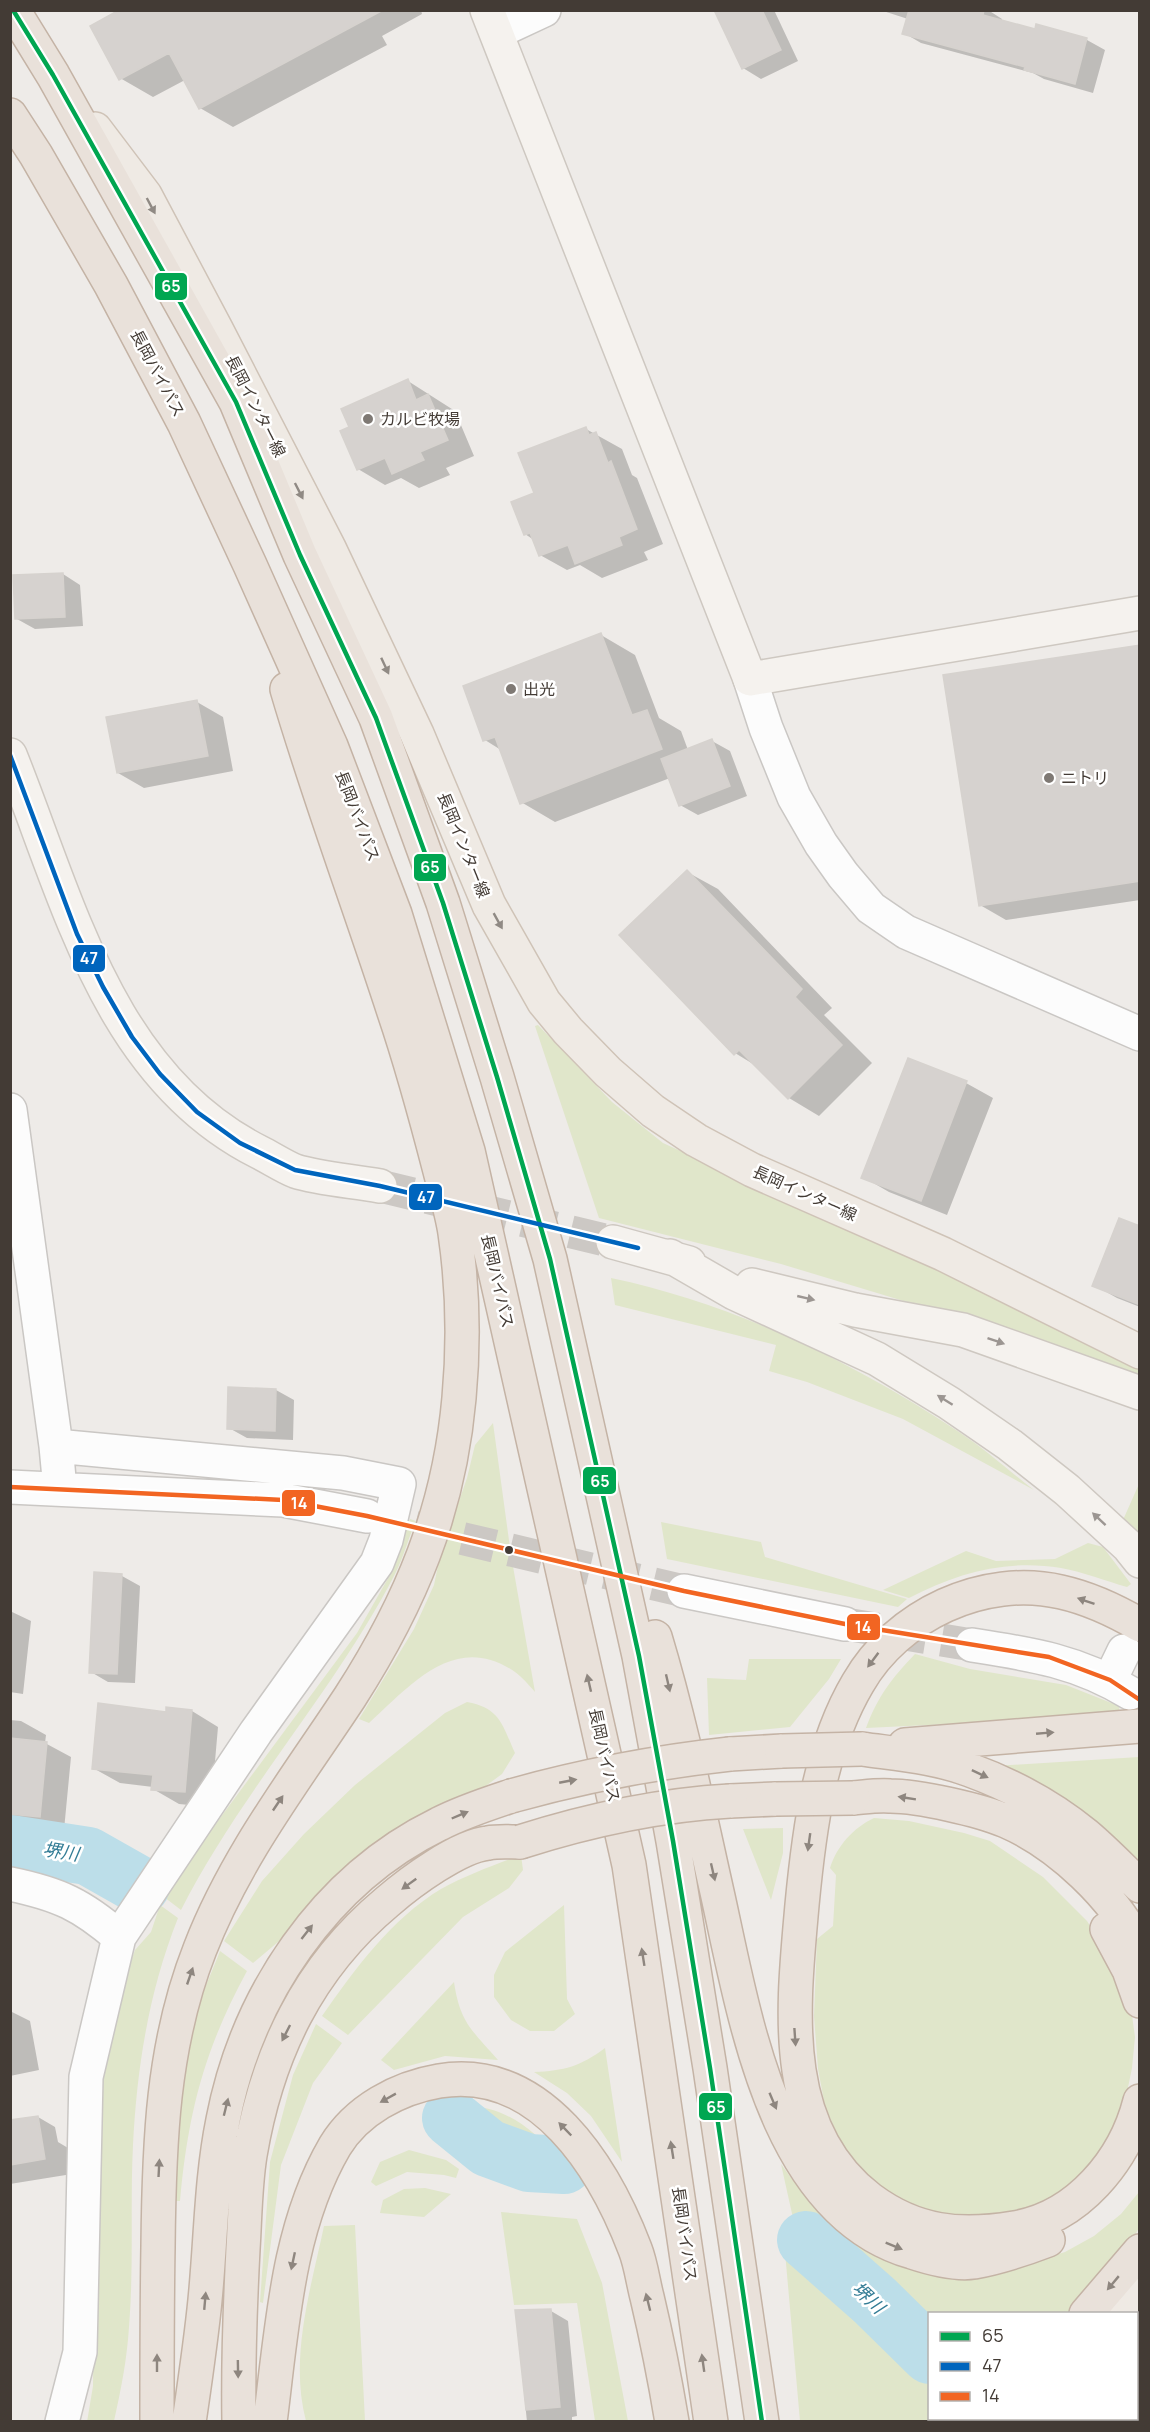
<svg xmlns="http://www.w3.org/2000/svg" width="1150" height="2432" font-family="Manrope,'Noto Sans JP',sans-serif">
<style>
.green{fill:#e0e6ca}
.shadow{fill:#0003}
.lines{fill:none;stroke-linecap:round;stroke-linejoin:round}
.river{stroke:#bcdee9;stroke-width:58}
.building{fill:#d6d2cf;stroke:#d6d2ce;stroke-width:1.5}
.street-tunnel{stroke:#ccc8c4;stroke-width:33;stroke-dasharray:33 16;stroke-linecap:butt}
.secondary-tunnel{stroke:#ccc8c4;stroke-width:33;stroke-dasharray:33 16;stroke-linecap:butt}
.street-casing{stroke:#cac7c4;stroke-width:36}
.secondary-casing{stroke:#cec8c1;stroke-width:36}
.primary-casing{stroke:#cfc3b7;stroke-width:36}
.highway-casing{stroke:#c4b3a5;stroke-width:36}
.street{stroke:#fcfcfc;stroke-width:33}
.secondary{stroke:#f5f2ee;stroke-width:33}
.primary{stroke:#efeae4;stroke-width:33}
.highway{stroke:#e9e1da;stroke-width:33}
.highway-bridge-casing{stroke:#c4b3a5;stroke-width:36;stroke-linecap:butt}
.highway-bridge{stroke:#e9e1da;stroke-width:33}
.bus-1-casing{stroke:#fff;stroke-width:9}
.bus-2-casing{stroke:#fff;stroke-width:9}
.bus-3-casing{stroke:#fff;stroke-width:9}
.bus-1{stroke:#00a651;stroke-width:4.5}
.bus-2{stroke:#0065bd;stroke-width:4.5}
.bus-3{stroke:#f26522;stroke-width:4.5}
.oneway{fill:#908a84}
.oneway2{fill:#9c9692}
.oneway3{fill:#8e867f}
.poi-dot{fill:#7f7974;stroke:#fff;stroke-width:2}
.bus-dot{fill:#433b35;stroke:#fff;stroke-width:2}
.labels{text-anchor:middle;stroke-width:5;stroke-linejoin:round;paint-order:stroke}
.street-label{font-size:16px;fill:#433b35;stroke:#fff}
.poi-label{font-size:16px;fill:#433b35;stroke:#fff;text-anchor:start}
.water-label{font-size:18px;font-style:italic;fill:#347d96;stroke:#fff}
.line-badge{stroke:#fff;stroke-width:2}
.badge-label{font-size:16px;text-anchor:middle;font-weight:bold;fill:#fff}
</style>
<rect width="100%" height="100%" fill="#eeebe8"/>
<path class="green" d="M 538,1025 L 612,1102 L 663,1143 L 868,1236 L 1139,1366 L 1139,1382 L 950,1315 L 781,1264 L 599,1218 L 535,1026 Z
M 611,1278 C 735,1304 853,1362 959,1432 C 985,1449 1009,1471 1034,1490 L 903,1419 L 807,1382 L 769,1371 L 776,1345 L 615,1305 Z
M 493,1423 L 511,1555 L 535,1692 C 529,1685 522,1677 515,1672 C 455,1631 411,1685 369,1723 L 359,1719 L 414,1629 L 434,1585 L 440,1556 L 467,1478 L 475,1445 Z
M 1139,1484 L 1139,1536 L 1123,1520 Z
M 410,1519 L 416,1521 C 408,1539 403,1559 394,1576 C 333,1693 241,1792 181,1910 L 164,1897 L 206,1837 L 357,1633 L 391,1573 Z
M 661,1522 L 761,1542 L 765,1557 L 907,1599 L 898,1607 L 667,1559 Z
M 1088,1543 L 1103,1547 L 1131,1584 L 1127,1587 C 1106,1581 1083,1572 1061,1568 C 1006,1559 957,1573 909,1598 L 883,1590 L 966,1551 L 996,1561 L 1055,1559 Z
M 915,1654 L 970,1669 L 1066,1685 L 1119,1706 L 1120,1716 L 866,1728 C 878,1696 892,1678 915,1654 Z
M 749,1659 L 841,1659 L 829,1679 L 790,1727 L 709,1735 L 707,1678 L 746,1680 Z
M 467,1702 C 500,1708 502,1724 515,1753 L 502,1774 L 310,1915 L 253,1963 L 224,1941 L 262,1881 L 304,1834 L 355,1785 L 445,1713 Z
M 1139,1757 L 1139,1865 L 1105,1828 L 1055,1791 L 995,1766 Z
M 874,1818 L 909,1821 L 964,1833 L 990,1841 L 1043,1877 L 1087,1921 L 1105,1949 L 1131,2008 L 1135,2037 L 1132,2068 L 1125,2102 L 1117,2125 L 1086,2172 L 1061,2194 L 1007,2218 L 937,2215 L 892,2199 L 846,2154 L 825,2106 L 818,2069 L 814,2016 L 817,1939 L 833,1926 L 836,1875 L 830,1868 C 837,1846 853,1828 874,1818 Z
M 783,1828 L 783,1853 L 771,1900 L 743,1829 Z
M 521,1855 L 523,1870 L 509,1888 L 463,1917 L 348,2035 L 322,2016 C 355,1969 391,1919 441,1889 C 467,1875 494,1865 521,1855 Z
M 160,1905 L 178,1918 C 149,1991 137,2066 133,2145 C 130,2205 134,2266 129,2327 C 127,2359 121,2390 114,2421 L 87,2422 L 93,2386 L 95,2146 L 103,2043 L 135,1950 L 151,1932 Z
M 564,1905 L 567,1999 L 575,2014 L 554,2031 L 530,2031 L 511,2020 L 494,1997 L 494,1975 L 505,1952 Z
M 220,1951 L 247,1971 C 204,2050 188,2113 180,2201 L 175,2201 C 177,2133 179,2064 201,1998 C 207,1982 214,1967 220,1951 Z
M 454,1982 C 460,2023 472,2030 498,2060 L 445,2056 L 394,2070 L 381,2060 Z
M 316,2024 L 342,2043 L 313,2083 L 281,2165 L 263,2303 L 260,2302 L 270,2162 L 293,2075 Z
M 605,2048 L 622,2162 L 591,2116 L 567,2093 L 534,2072 C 564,2071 581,2066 605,2048 Z
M 447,2105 C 461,2106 476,2105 489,2109 C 517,2116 538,2136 557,2156 L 529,2158 L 491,2144 Z
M 409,2150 L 446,2160 L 459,2169 L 456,2178 L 444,2175 L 407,2172 L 376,2186 L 371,2182 L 380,2162 Z
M 781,2164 L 797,2186 L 829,2219 L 1002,2271 L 1065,2252 L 1094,2236 L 1121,2214 L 1139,2192 L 1139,2228 L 1129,2245 L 1068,2313 L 930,2314 L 929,2347 C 891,2308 841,2254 795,2227 Z
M 425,2188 L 451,2194 L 424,2217 L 380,2213 L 383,2200 L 404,2189 Z
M 501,2212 L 577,2219 L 602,2283 L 628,2421 L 595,2421 L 577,2303 L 514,2305 Z
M 355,2225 L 365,2421 L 306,2421 C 289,2358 311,2288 324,2226 Z
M 790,2242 L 802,2244 L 814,2254 L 871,2304 L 929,2362 L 930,2418 L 963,2419 L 960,2421 L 800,2421 L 785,2252 Z"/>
<path class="shadow" d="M 122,10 L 421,10 L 422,14 L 382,36 L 387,45 L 233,127 L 200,108 L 185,80 L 153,97 L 120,78 Z
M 715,10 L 774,10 L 798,61 L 761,79 L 743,68 Z
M 880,10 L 988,10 L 1002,19 L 1001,22 L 1036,31 L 1038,26 L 1087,40 L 1105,50 L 1093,93 L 1044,79 L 1033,73 L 921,43 L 904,33 L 908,19 Z
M 408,381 L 455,411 L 474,456 L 446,468 L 450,475 L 419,488 L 401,478 L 385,485 L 358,469 L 351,427 Z
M 586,429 L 622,449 L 632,475 L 637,478 L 663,544 L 644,552 L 648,560 L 602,578 L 580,565 L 567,570 L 540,555 L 534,540 L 525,534 L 536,494 Z
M 63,574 L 80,585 L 83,626 L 35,629 L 17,619 Z
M 601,635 L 635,655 L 659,718 L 681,731 L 688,750 L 712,741 L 730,751 L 747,796 L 698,815 L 680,805 L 670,778 L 555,822 L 521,802 L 501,750 L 485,740 Z
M 1140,646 L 1140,900 L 1006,920 L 980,905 Z
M 197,702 L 223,717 L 233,771 L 144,788 L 118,773 Z
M 687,872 L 718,889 L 832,1008 L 824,1015 L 872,1063 L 819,1116 L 789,1098 L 758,1067 L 735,1053 Z
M 909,1060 L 966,1083 L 993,1098 L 947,1215 L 889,1192 L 863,1177 Z
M 1140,1228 L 1140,1307 L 1117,1298 L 1094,1285 Z
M 276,1390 L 294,1400 L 293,1440 L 247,1438 L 229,1428 Z
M 122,1576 L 140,1586 L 135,1683 L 108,1682 L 91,1672 Z
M 10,1611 L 31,1621 L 23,1694 L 10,1692 Z
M 192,1711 L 218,1727 L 211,1807 L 179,1804 L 153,1789 L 153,1787 L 120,1783 L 93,1768 L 168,1713 Z
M 10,1720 L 21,1721 L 46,1735 L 45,1743 L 71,1757 L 64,1830 L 22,1826 L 10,1820 Z
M 10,2011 L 30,2021 L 39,2070 L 10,2076 Z
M 38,2117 L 55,2127 L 58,2142 L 68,2148 L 72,2174 L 10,2184 L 10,2122 Z
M 551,2311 L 568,2321 L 577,2416 L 572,2417 L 572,2422 L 527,2422 L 516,2312 Z
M 1136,2417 L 1140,2422 L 1084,2422 L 1084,2418 Z"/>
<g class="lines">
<path class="river" d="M 10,1844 L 88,1856 L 141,1886
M 451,2118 L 488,2148 L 529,2163 L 564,2165
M 806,2240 L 875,2301 L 930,2355"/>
</g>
<path class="building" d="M 119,10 L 383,10 L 199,109 L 169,53 L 119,80 L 90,26 Z
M 714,10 L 762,10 L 781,50 L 742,69 Z
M 909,10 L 984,10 L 983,15 L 1035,29 L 1036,24 L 1087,38 L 1075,84 L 1024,70 L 1025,67 L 902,34 Z
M 408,379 L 416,400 L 428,394 L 448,440 L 420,452 L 424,460 L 392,474 L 385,458 L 357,470 L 340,431 L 349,427 L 341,409 Z
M 586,427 L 589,435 L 596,432 L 608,463 L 611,461 L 637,529 L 619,537 L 622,545 L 575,564 L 568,545 L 539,556 L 530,533 L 524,535 L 511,502 L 534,493 L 518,453 Z
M 63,573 L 65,617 L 15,619 L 13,575 Z
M 601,633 L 632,715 L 647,710 L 662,749 L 520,804 L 495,737 L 483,741 L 463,686 Z
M 1140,645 L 1140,881 L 979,906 L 943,675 Z
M 197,700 L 208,756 L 117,773 L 106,717 Z
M 712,739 L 730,786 L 679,806 L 661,759 Z
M 687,870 L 802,989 L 795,997 L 842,1045 L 788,1099 L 739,1050 L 734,1055 L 619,935 Z
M 908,1058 L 967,1081 L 921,1201 L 861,1178 Z
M 1119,1218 L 1140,1226 L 1140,1305 L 1092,1286 Z
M 228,1387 L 276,1389 L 275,1431 L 227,1429 Z
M 94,1572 L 122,1574 L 117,1674 L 89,1673 Z
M 98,1703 L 166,1712 L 166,1707 L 192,1710 L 185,1792 L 151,1790 L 153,1775 L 92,1769 Z
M 10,1738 L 47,1742 L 40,1817 L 10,1814 Z
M 38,2116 L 45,2159 L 10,2165 L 10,2120 Z
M 551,2309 L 560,2407 L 526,2410 L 515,2310 Z"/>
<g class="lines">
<path class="street-tunnel" d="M 367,1516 L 684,1591
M 845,1624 L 972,1645"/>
<path class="secondary-tunnel" d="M 380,1186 L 613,1242"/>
<g class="street-casing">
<path id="street" d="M 497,32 L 544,10
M 750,679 L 766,728 L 794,797 L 821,844 L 843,875 L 871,908 L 906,932 L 1140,1034
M 10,1110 L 56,1446 L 60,1489
M 56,1446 L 343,1473 L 399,1484 L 386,1540 L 377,1563 L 256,1732 L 119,1937
M 10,1487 L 283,1500 L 367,1516
M 684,1591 L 845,1624
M 972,1645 C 1030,1654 1078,1661 1130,1693
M 1110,1680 L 1124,1651
M 10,1884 C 59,1894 82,1905 119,1937 L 86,2077 L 80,2352 L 62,2422
M 1136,2349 L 1140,2347
M 1053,2422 L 1056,2418"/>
</g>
<g class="secondary-casing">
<path id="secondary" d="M 487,10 L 750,679 L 1140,613
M 10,755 C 68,899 108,1076 259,1152 C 271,1158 283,1166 295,1171 C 320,1179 354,1181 380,1186
M 613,1242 L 689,1263
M 670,1256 L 734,1293 L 877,1359 L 949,1403 L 1010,1445 L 1067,1490 L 1128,1546 L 1140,1561
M 752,1285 L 855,1310 L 963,1330 L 1140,1393"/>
</g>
<g class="primary-casing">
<path id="primary" d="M 95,129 L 145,195 L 216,329 L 329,548 L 417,734 L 489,905 L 544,1002 L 568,1031 L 608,1072 L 653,1111 L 696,1140 L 752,1170 L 943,1254 L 1140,1352
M 1114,2314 L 1140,2290
M 997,2422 L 1000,2418"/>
</g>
<g class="highway-casing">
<path id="highway" d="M 13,10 L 53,75 L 236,402 L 300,555 L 376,718 L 443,903 L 497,1077 L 550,1259 L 639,1656 L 673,1841 L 710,2068 L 762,2422
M 10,115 L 36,155 L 111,285 L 184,423 L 250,565 L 331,746 L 395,914 L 468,1151 L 629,1865 L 711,2422
M 1140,1625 C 1116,1611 1088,1598 1061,1592 C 984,1574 897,1615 858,1683 C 819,1749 809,1831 802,1905 C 793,2007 778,2129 870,2199 C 916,2233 960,2237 1014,2228 C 1078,2218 1125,2160 1140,2101
M 655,1637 C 680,1720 698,1807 717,1892 C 744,2012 773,2212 912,2252 C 930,2258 954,2265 974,2262 C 996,2258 1027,2248 1048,2240
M 905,1745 L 1140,1726
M 862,1749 C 897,1754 936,1757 970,1770 C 1011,1785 1053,1808 1086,1835 C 1105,1851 1122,1869 1140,1886
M 730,1754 L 782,1751
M 853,1798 C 865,1797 878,1795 890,1796 C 919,1796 980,1810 1006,1821 C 1059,1844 1115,1897 1140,1949
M 730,1801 L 776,1799
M 1107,1929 L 1129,1970 L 1140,2001
M 1086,2314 L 1140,2251
M 157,2422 C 157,2363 157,2305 158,2247 C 159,2145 162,2045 200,1949 C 236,1856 296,1779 350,1697 C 411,1602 449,1511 459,1398 C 464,1344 463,1288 455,1233 C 452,1212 445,1191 440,1171 C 426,1117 412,1065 394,1012 C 359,904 319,798 287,689
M 189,2422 C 195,2381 201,2341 205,2300 C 211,2240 211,2179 223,2120 C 247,1996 324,1880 439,1824 C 462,1812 487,1804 511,1796
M 239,2422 C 238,2364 240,2307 243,2249 C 245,2218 245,2186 250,2155 C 267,2054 308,1968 387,1902 C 410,1882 459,1846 488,1843 C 498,1841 509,1842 520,1842
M 270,2422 C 282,2329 287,2228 335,2146 C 357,2110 398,2088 439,2081 C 541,2064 604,2168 635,2249 C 641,2264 643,2282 647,2297 C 657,2339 665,2380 672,2422"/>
</g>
<use href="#street" class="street"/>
<use href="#secondary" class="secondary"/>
<use href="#primary" class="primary"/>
<use href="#highway" class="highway"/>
<g class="highway-bridge-casing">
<path id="highway-bridge" d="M 782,1751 L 862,1749
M 511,1796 C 583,1776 656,1762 730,1754
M 776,1799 L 853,1798
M 520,1842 C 589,1820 657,1805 730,1801"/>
</g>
<use href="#highway-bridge" class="highway-bridge"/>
<g class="bus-1-casing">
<path id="bus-1" d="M 13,10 L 53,75 L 236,402 L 300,555 L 376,718 L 443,903 L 497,1077 L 550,1259 L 639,1656 L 673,1841 L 710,2068 L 762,2422"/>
</g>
<g class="bus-2-casing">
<path id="bus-2" d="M 10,755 L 77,934 L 103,987 L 132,1037 L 160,1074 L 197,1112 L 240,1143 L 295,1170 L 380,1186 L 638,1248"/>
</g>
<g class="bus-3-casing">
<path id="bus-3" d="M 10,1487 L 283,1500 L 367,1516 L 684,1591 L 845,1624 L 1049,1657 L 1110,1680 L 1140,1700"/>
</g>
<use href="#bus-1" class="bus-1"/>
<use href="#bus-2" class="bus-2"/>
<use href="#bus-3" class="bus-3"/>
</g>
<defs><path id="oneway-solid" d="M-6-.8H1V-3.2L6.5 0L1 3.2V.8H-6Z" transform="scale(1.5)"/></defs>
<g class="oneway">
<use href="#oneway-solid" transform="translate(151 206) rotate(62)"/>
<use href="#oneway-solid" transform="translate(299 491) rotate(63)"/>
<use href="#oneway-solid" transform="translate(385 666) rotate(65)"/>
<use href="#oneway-solid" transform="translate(498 921) rotate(61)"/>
</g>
<g class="oneway2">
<use href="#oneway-solid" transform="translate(806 1298) rotate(13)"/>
<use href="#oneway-solid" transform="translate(996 1341) rotate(19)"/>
<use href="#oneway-solid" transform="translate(945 1400) rotate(-148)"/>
<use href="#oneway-solid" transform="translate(1099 1519) rotate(-137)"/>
</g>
<g class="oneway3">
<use href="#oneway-solid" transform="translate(1086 1601) rotate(-161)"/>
<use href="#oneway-solid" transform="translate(873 1660) rotate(127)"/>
<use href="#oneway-solid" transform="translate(589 1683) rotate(-103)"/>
<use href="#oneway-solid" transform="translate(668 1683) rotate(77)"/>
<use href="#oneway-solid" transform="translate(1045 1733) rotate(-5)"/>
<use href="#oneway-solid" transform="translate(980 1774) rotate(25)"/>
<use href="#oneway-solid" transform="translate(568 1781) rotate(-11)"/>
<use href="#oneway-solid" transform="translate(907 1798) rotate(-171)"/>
<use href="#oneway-solid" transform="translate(278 1803) rotate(-56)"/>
<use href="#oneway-solid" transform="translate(460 1815) rotate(-23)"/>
<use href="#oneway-solid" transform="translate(809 1842) rotate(98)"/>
<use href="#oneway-solid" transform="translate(713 1872) rotate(77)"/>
<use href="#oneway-solid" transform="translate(409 1884) rotate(144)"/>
<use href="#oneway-solid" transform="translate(307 1932) rotate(-52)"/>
<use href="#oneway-solid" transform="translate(643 1957) rotate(-99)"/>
<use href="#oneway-solid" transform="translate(190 1976) rotate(-71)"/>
<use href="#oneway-solid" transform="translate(286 2033) rotate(117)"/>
<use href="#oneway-solid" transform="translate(795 2037) rotate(86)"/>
<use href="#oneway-solid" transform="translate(388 2098) rotate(151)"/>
<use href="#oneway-solid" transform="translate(773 2101) rotate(67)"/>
<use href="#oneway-solid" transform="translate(226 2107) rotate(-76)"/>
<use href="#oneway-solid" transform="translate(565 2129) rotate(-134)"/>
<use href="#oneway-solid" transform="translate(672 2150) rotate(-99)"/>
<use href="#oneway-solid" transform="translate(159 2168) rotate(-87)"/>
<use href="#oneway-solid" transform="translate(894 2246) rotate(22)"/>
<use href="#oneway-solid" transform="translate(293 2261) rotate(102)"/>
<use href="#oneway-solid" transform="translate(1113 2283) rotate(130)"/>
<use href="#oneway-solid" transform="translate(205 2301) rotate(-85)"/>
<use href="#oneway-solid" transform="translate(648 2302) rotate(-104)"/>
<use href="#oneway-solid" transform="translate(157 2363) rotate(-90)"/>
<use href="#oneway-solid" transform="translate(703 2363) rotate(-98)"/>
<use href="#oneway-solid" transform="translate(238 2369) rotate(89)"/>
</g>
<g class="poi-dot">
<circle cx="368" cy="419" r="6"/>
<circle cx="511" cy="689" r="6"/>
<circle cx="1049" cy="778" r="6"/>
</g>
<circle class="bus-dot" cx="509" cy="1550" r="5"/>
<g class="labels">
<g class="street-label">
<text transform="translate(158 373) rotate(62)" y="6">長岡バイパス</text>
<text transform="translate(256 406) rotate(63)" y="6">長岡インター線</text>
<text transform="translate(358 816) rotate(69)" y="6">長岡バイパス</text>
<text transform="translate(464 845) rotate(68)" y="6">長岡インター線</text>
<text transform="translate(805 1193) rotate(24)" y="6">長岡インター線</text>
<text transform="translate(498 1281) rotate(77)" y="6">長岡バイパス</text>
<text transform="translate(605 1755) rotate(78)" y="6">長岡バイパス</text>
<text transform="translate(685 2234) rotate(82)" y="6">長岡バイパス</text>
</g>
<g class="poi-label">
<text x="380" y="425">カルビ牧場</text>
<text x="523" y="695">出光</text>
<text x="1061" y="784">ニトリ</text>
</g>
<g class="water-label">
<text transform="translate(61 1852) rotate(9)" y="6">堺川</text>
<text transform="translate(868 2298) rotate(43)" y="6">堺川</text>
</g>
</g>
<g class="line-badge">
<rect x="154" y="272" width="34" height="29" rx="6" fill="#00a651"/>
<rect x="413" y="853" width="34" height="29" rx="6" fill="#00a651"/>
<rect x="72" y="944" width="34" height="29" rx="6" fill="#0065bd"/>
<rect x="408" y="1183" width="35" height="28" rx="6" fill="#0065bd"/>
<rect x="582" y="1466" width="35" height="29" rx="6" fill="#00a651"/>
<rect x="281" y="1489" width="35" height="28" rx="6" fill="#f26522"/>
<rect x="846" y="1613" width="35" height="28" rx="6" fill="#f26522"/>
<rect x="698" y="2092" width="35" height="29" rx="6" fill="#00a651"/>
</g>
<g class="badge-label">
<text x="171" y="292">65</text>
<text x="430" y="873">65</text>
<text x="89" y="964">47</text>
<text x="426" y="1203">47</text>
<text x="600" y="1487">65</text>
<text x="299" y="1509">14</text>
<text x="863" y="1633">14</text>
<text x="716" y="2113">65</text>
</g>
<rect width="1150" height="2432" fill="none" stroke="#433b35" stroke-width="24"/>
<rect x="928" y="2312" width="210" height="108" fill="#ffffff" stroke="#b4b1ae" stroke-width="1.5"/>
<rect x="940" y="2332" width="30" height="9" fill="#00a651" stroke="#b4b1ae" stroke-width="1.5"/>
<text x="982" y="2342" font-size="18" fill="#433b35">65</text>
<rect x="940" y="2362" width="30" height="9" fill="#0065bd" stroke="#b4b1ae" stroke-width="1.5"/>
<text x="982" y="2372" font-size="18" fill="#433b35">47</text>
<rect x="940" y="2392" width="30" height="9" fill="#f26522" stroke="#b4b1ae" stroke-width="1.5"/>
<text x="982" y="2402" font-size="18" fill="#433b35">14</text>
</svg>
